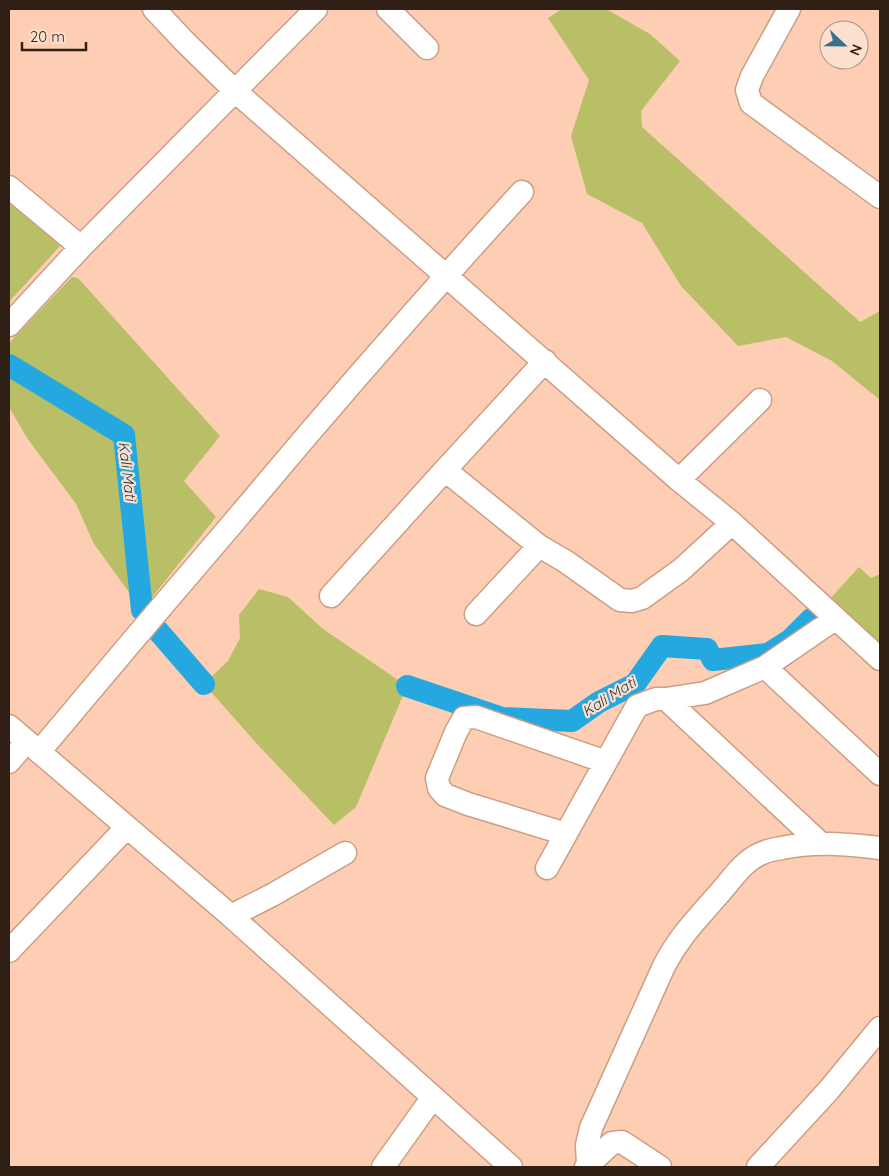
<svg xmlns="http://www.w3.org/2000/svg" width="889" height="1176" font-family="Quicksand,sans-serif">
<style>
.green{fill:#b9bf66}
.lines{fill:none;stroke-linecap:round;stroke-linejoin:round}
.canal{stroke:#24a8df;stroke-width:22}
.minor-casing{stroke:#cc9f85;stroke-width:25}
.minor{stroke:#fff;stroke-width:22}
.labels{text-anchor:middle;stroke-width:4.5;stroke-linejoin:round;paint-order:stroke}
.water-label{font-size:15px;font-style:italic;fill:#203947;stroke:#fce0cf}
</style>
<rect width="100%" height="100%" fill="#fdceb3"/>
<path class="green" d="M 562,9 L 606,9 L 650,34 L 680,61 L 641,111 L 642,127 L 860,322 L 880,311 L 880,400 L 832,361 L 786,337 L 738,346 L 681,286 L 642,223 L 587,194 L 571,136 L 589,80 L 548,18 Z
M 9,201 L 56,238 L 60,246 L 9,302 Z
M 72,277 L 78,278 L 220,436 L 184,481 L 216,517 L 142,610 L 94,544 L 76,504 L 27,438 L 9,407 L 9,343 Z
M 859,567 L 871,578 L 880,574 L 880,644 L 829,600 Z
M 259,589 L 288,597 L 323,629 L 407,686 L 356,807 L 334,825 L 258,745 L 204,684 L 228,661 L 240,638 L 239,615 Z"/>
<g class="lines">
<path class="canal" d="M 9,365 L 124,435 L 142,610
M 152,624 L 204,684
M 407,686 L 502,718 L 572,721 L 599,702 L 635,684 L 662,646 L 707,649 L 713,660 L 768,654 L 790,640 L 811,619"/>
<g class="minor-casing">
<path id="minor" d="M 316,9 L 235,91 L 679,480 L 732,523 L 880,659
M 388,9 L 427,48
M 789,9 L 752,76 L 747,90 L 751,103 L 880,197
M 9,187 L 81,247
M 9,325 L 81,247 L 235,91 L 185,42 L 154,9
M 445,470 L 545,361
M 679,480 L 760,400
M 331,596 L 445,470 L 539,546
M 476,614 L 539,546 L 565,561 L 620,600 L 632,601 L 642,598 L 681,570 L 732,523
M 765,667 L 880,774
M 666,699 L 820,843
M 9,726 L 231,916 L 511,1167
M 39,752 C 105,673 172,594 239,516 C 331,406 425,298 522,192
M 9,762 L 26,742
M 566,834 L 468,804 L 445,795 L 439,788 L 437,778 L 456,732 L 464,718 L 476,717 L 606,762
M 547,868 L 637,706 L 656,699 L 666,699 L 705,693 L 765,667 L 835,619
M 231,916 L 274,894 L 345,853
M 9,951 L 127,827
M 588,1164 L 587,1145 L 591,1128 L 664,966 C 679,937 696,920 717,896 C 730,882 742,862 760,854 C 766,851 775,849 782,848 C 815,841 847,844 880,848
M 383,1167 L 433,1097
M 586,1167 L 612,1143 L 622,1142 L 660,1167
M 758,1167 L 828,1091 L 880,1028"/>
</g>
<use href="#minor" class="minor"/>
</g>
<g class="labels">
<g class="water-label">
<text transform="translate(127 471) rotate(83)" y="5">Kali Mati</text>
<text transform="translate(609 697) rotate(-32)" y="5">Kali Mati</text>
</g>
</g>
<rect width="889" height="1176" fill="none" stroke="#301f15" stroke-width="20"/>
<g transform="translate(844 45) rotate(112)"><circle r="24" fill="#fce0cf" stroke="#aa9385"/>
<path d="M0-4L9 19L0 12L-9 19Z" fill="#3a708c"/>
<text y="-8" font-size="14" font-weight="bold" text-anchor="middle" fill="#301f15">N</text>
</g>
<path d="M22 42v8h64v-8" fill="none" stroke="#301f15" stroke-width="2.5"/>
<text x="30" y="42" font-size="15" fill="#301f15" stroke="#fce0cf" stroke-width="4" paint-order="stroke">20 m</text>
</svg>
